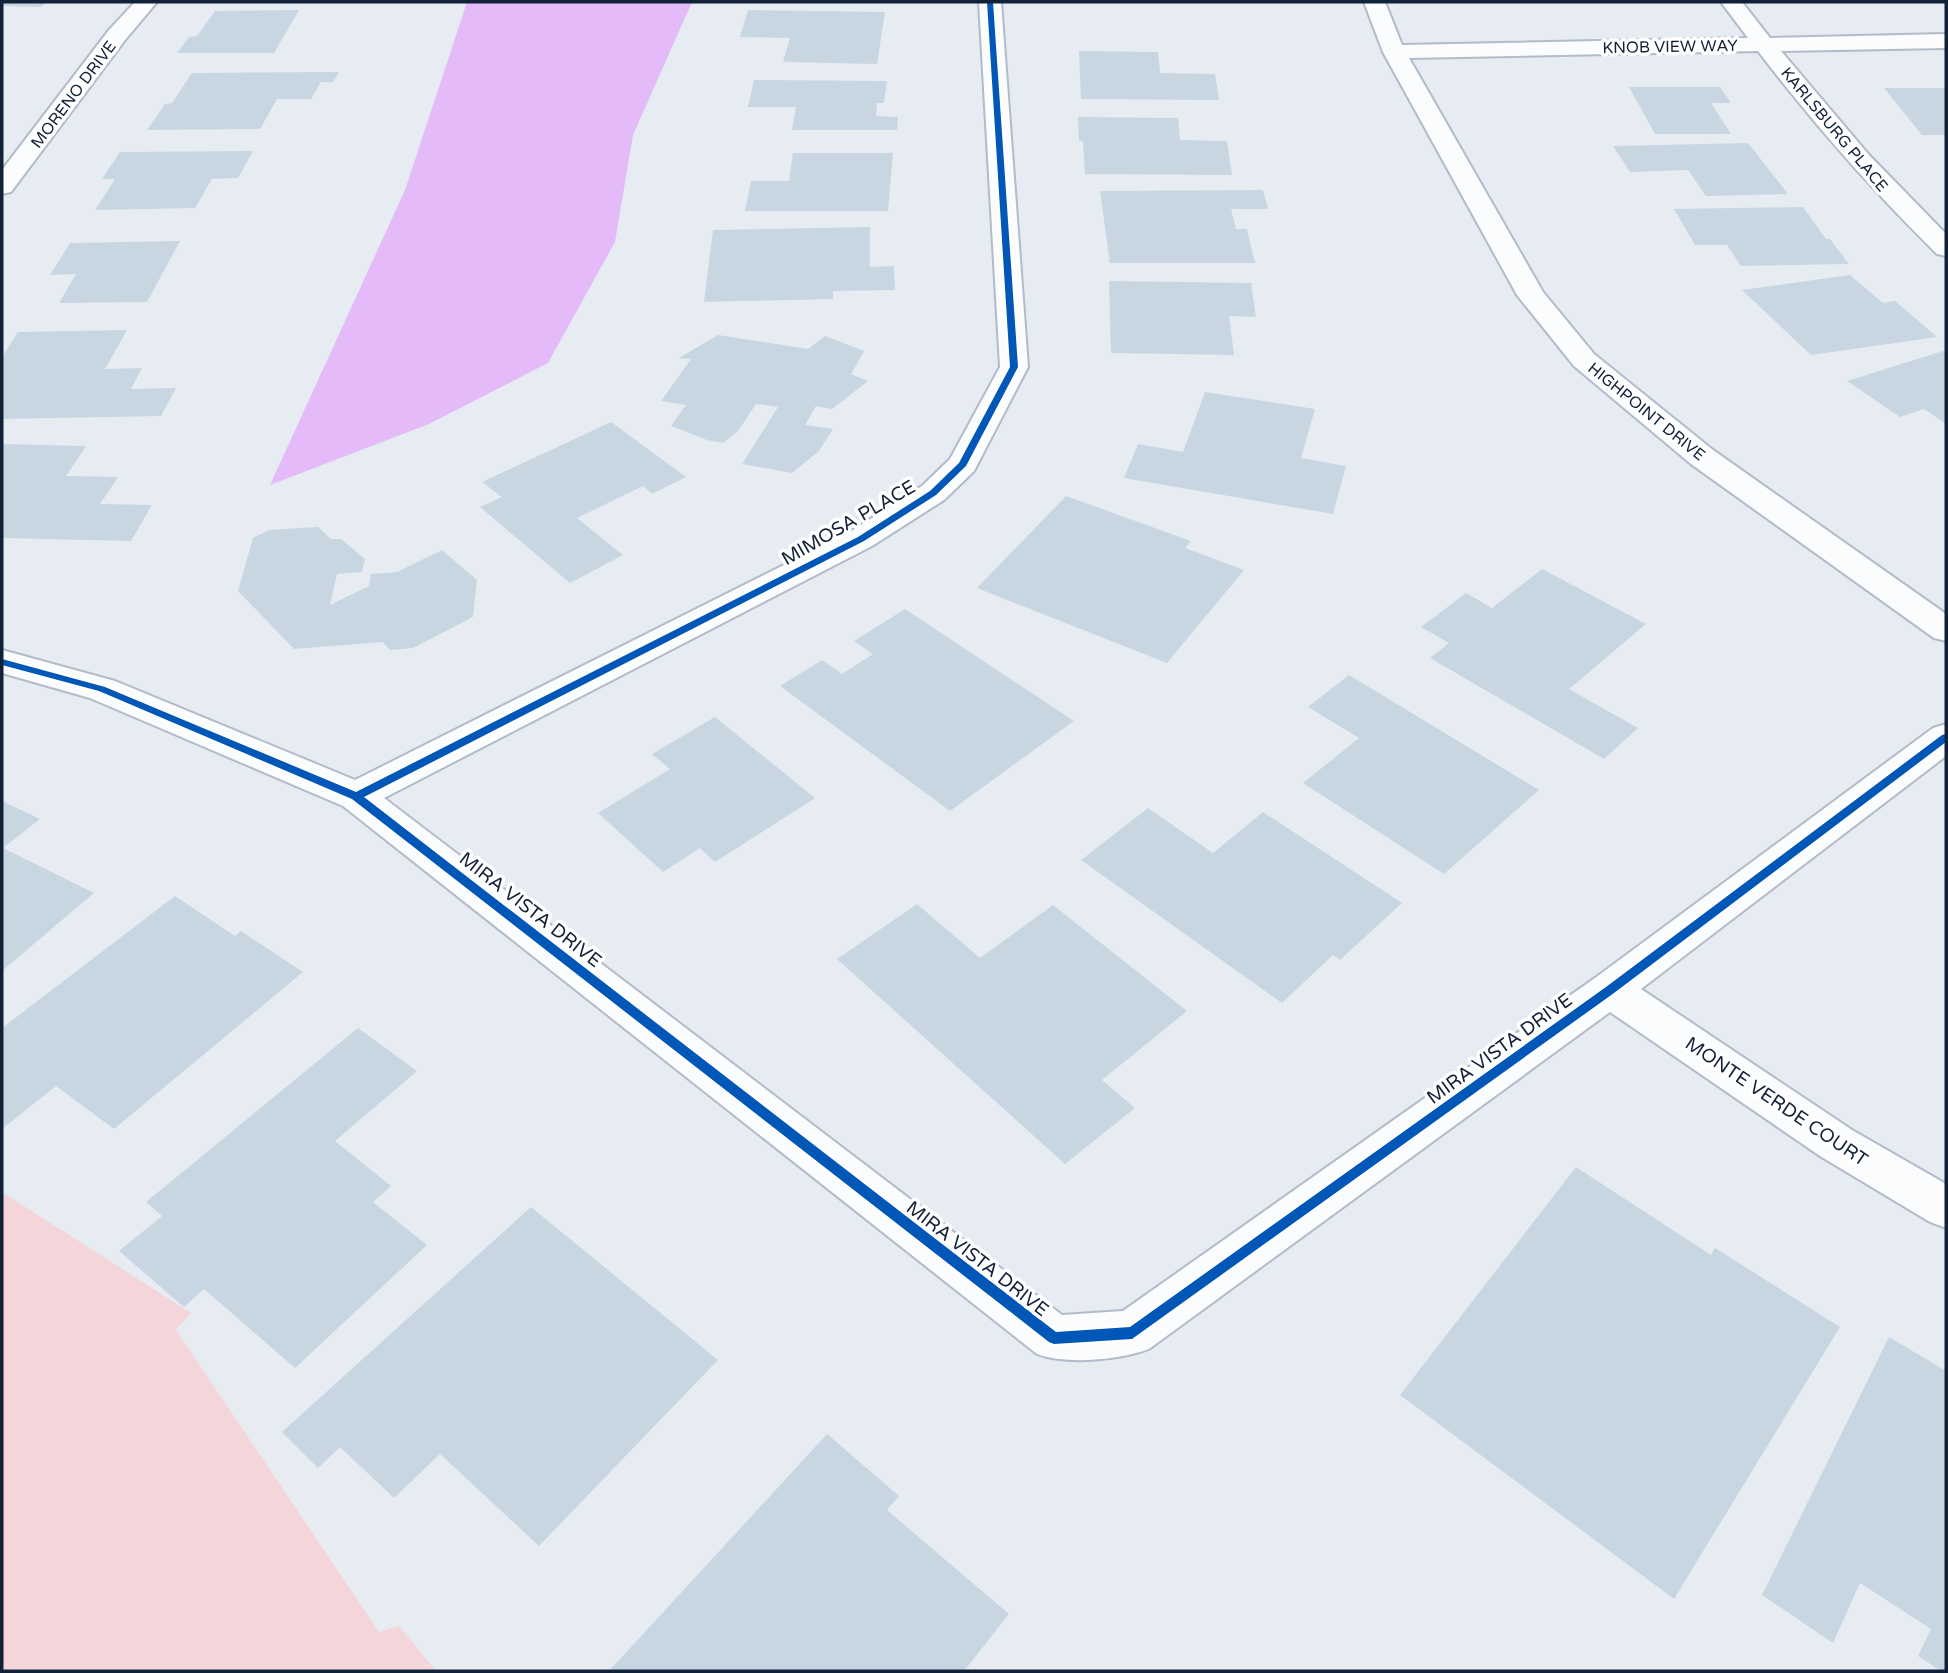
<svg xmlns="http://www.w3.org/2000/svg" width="1948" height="1673" font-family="'Varela Round',sans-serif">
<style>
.green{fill:#f4d5d9}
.water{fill:#e5baf9}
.building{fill:#c8d6e1}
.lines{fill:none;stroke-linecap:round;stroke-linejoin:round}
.minor-casing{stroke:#b1bbc9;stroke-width:4}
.minor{fill:#fbfcfd;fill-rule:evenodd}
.cycleway-casing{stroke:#fff;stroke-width:5}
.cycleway{fill:#0057b8;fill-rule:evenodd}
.labels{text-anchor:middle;stroke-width:7;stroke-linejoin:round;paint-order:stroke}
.far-street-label{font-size:16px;fill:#112138;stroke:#fff}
.street-label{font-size:19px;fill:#112138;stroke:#fff}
</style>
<rect width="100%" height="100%" fill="#e7ecf3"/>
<path class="green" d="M 2,1192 L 191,1313 L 176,1330 L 379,1632 L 399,1626 L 436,1671 L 2,1671 Z"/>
<path class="water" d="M 467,2 L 692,2 L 633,135 L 615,242 L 548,363 L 429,424 L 270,485 L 405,190 Z"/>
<path class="building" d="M 2,2 L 47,2 L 41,7 L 2,6 Z
M 299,10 L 274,53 L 177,53 L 189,37 L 197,36 L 215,11 Z
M 748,10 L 885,12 L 877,64 L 783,62 L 790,38 L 740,37 Z
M 1079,51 L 1158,52 L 1160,73 L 1215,74 L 1219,100 L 1081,99 Z
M 339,72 L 333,82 L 321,82 L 311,99 L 277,99 L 260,129 L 147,130 L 165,104 L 172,103 L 192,73 Z
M 754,80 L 887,81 L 884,103 L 877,103 L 876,116 L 898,117 L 897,130 L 792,130 L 796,107 L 748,107 Z
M 1629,87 L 1720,87 L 1731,103 L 1711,103 L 1731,134 L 1655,134 Z
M 1884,88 L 1946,88 L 1946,135 L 1922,135 Z
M 1078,117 L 1178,118 L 1180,140 L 1227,141 L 1232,175 L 1085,174 L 1083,141 L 1079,141 Z
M 1748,143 L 1788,194 L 1706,196 L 1688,170 L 1630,172 L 1613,146 Z
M 253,151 L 238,178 L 212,179 L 195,208 L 95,210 L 115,179 L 102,179 L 120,152 Z
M 793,153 L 893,153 L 888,211 L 745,211 L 751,181 L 789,181 Z
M 1263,190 L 1268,209 L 1231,209 L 1236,229 L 1247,229 L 1255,263 L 1110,263 L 1100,191 Z
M 1803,207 L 1826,239 L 1830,239 L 1849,264 L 1741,266 L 1727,245 L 1695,245 L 1674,209 Z
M 870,227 L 870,267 L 894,266 L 895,290 L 833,291 L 833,299 L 704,302 L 713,230 Z
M 180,241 L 147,302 L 59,303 L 76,274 L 50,275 L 70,243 Z
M 1850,275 L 1883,303 L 1895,301 L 1937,337 L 1811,355 L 1742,290 Z
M 1109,281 L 1251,283 L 1256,317 L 1229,316 L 1234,355 L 1111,353 Z
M 127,330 L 105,369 L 142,368 L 131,389 L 176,388 L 161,416 L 2,419 L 2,357 L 18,332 Z
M 718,335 L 808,349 L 825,336 L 864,351 L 851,374 L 868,381 L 832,409 L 816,406 L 805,425 L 833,429 L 819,451 L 792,473 L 742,464 L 778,407 L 756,404 L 738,431 L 723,443 L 707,440 L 671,426 L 686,405 L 661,401 L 691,359 L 679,358 Z
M 1946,350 L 1946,424 L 1924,409 L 1900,417 L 1847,381 Z
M 1205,392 L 1315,409 L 1301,458 L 1346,466 L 1333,514 L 1124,478 L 1138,444 L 1183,452 Z
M 611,422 L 686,477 L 652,494 L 643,486 L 577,518 L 623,555 L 570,583 L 480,507 L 502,497 L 482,482 Z
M 2,444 L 86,446 L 66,476 L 118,477 L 100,504 L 152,505 L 131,541 L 2,538 Z
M 1066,496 L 1191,541 L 1185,548 L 1244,570 L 1167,663 L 977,588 Z
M 318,527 L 331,539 L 341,539 L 365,559 L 362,572 L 337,574 L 330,605 L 369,586 L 371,574 L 397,572 L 442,550 L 477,580 L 473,617 L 413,648 L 390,650 L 383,642 L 294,649 L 238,591 L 253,538 L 269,530 Z
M 1542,569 L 1646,624 L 1569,689 L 1638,728 L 1604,759 L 1430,658 L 1449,643 L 1421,627 L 1466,593 L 1492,608 Z
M 905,609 L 1074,721 L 950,811 L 780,686 L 822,660 L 842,674 L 873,654 L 854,641 Z
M 1349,675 L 1539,790 L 1444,874 L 1303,783 L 1359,738 L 1308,707 Z
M 715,717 L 815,798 L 715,862 L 700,848 L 663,872 L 598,813 L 670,769 L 652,754 Z
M 2,801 L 40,819 L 3,848 L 94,893 L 2,971 Z
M 1148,808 L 1213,853 L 1263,812 L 1402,903 L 1340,960 L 1333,955 L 1282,1003 L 1081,860 Z
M 175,896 L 235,936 L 241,931 L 303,972 L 114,1129 L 56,1086 L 2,1129 L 2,1028 Z
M 917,904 L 980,958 L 1053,905 L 1187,1011 L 1102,1080 L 1135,1108 L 1065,1164 L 837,959 Z
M 358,1028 L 417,1071 L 335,1141 L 391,1186 L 373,1202 L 427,1245 L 295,1368 L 204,1289 L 184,1307 L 119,1251 L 162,1216 L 146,1202 Z
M 1576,1167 L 1711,1255 L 1715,1248 L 1840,1327 L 1674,1599 L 1400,1395 Z
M 531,1207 L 718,1360 L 539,1546 L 440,1454 L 394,1498 L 340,1447 L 318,1468 L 282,1432 Z
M 1889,1337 L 1946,1371 L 1946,1671 L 1941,1671 L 1918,1656 L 1931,1629 L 1860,1583 L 1833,1643 L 1762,1595 Z
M 827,1434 L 899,1496 L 887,1510 L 1009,1614 L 964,1671 L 609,1671 Z"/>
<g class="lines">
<g class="minor-casing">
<path id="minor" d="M 135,2 L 157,2 L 125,40 L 11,192 L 2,194 L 2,170 L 109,30 Z
M 979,2 L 1001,2 L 1028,367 L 974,471 L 944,500 L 872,546 L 384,798 L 1062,1315 L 1123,1311 L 1595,978 L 1933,728 L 1946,724 L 1946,756 L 1641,989 L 1852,1130 L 1946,1184 L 1946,1228 L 1930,1222 L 1820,1156 L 1610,1012 L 1149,1349 C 1120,1360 1066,1365 1037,1354 L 343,806 L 90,698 L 2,673 L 2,650 L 115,681 L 355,780 L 850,532 L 922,486 L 950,459 L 1000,367 Z
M 1364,2 L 1385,2 L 1402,45 L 1748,38 L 1721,2 L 1742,2 L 1770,38 L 1946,34 L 1946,48 L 1781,51 L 1869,155 L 1946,234 L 1946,256 L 1937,254 C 1872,190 1813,123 1758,51 L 1409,58 L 1543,292 L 1594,354 L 1713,450 L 1946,614 L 1946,641 L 1934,638 L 1691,464 L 1574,366 L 1517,295 L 1383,52 Z"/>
</g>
<use href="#minor" class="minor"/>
<g class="cycleway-casing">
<path id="cycleway" d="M 987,2 L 993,2 L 1018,367 L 966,466 L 936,495 L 864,541 L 364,797 L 1056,1332 L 1130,1327 L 1606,987 L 1942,735 L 1946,734 L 1946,742 L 1614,993 L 1132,1339 L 1054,1344 L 1049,1342 L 352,799 L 99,691 L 2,665 L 2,659 L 105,687 L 356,792 L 858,537 L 930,491 L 959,463 L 1010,367 Z"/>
</g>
<use href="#cycleway" class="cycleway"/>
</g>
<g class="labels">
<g class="far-street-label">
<text transform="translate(1670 46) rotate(-1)" y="6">KNOB VIEW WAY</text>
<text transform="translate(73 94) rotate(-53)" y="6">MORENO DRIVE</text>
<text transform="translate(1835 129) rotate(50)" y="6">KARLSBURG PLACE</text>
<text transform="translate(1647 411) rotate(39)" y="6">HIGHPOINT DRIVE</text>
</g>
<g class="street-label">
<text transform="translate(848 522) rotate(-30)" y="7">MIMOSA PLACE</text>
<text transform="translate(531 909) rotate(38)" y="7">MIRA VISTA DRIVE</text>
<text transform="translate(1499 1048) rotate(-36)" y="7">MIRA VISTA DRIVE</text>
<text transform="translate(1777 1101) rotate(34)" y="7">MONTE VERDE COURT</text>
<text transform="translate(978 1258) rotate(38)" y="7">MIRA VISTA DRIVE</text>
</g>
</g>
<rect width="1948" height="1673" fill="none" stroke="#112138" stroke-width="7"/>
</svg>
